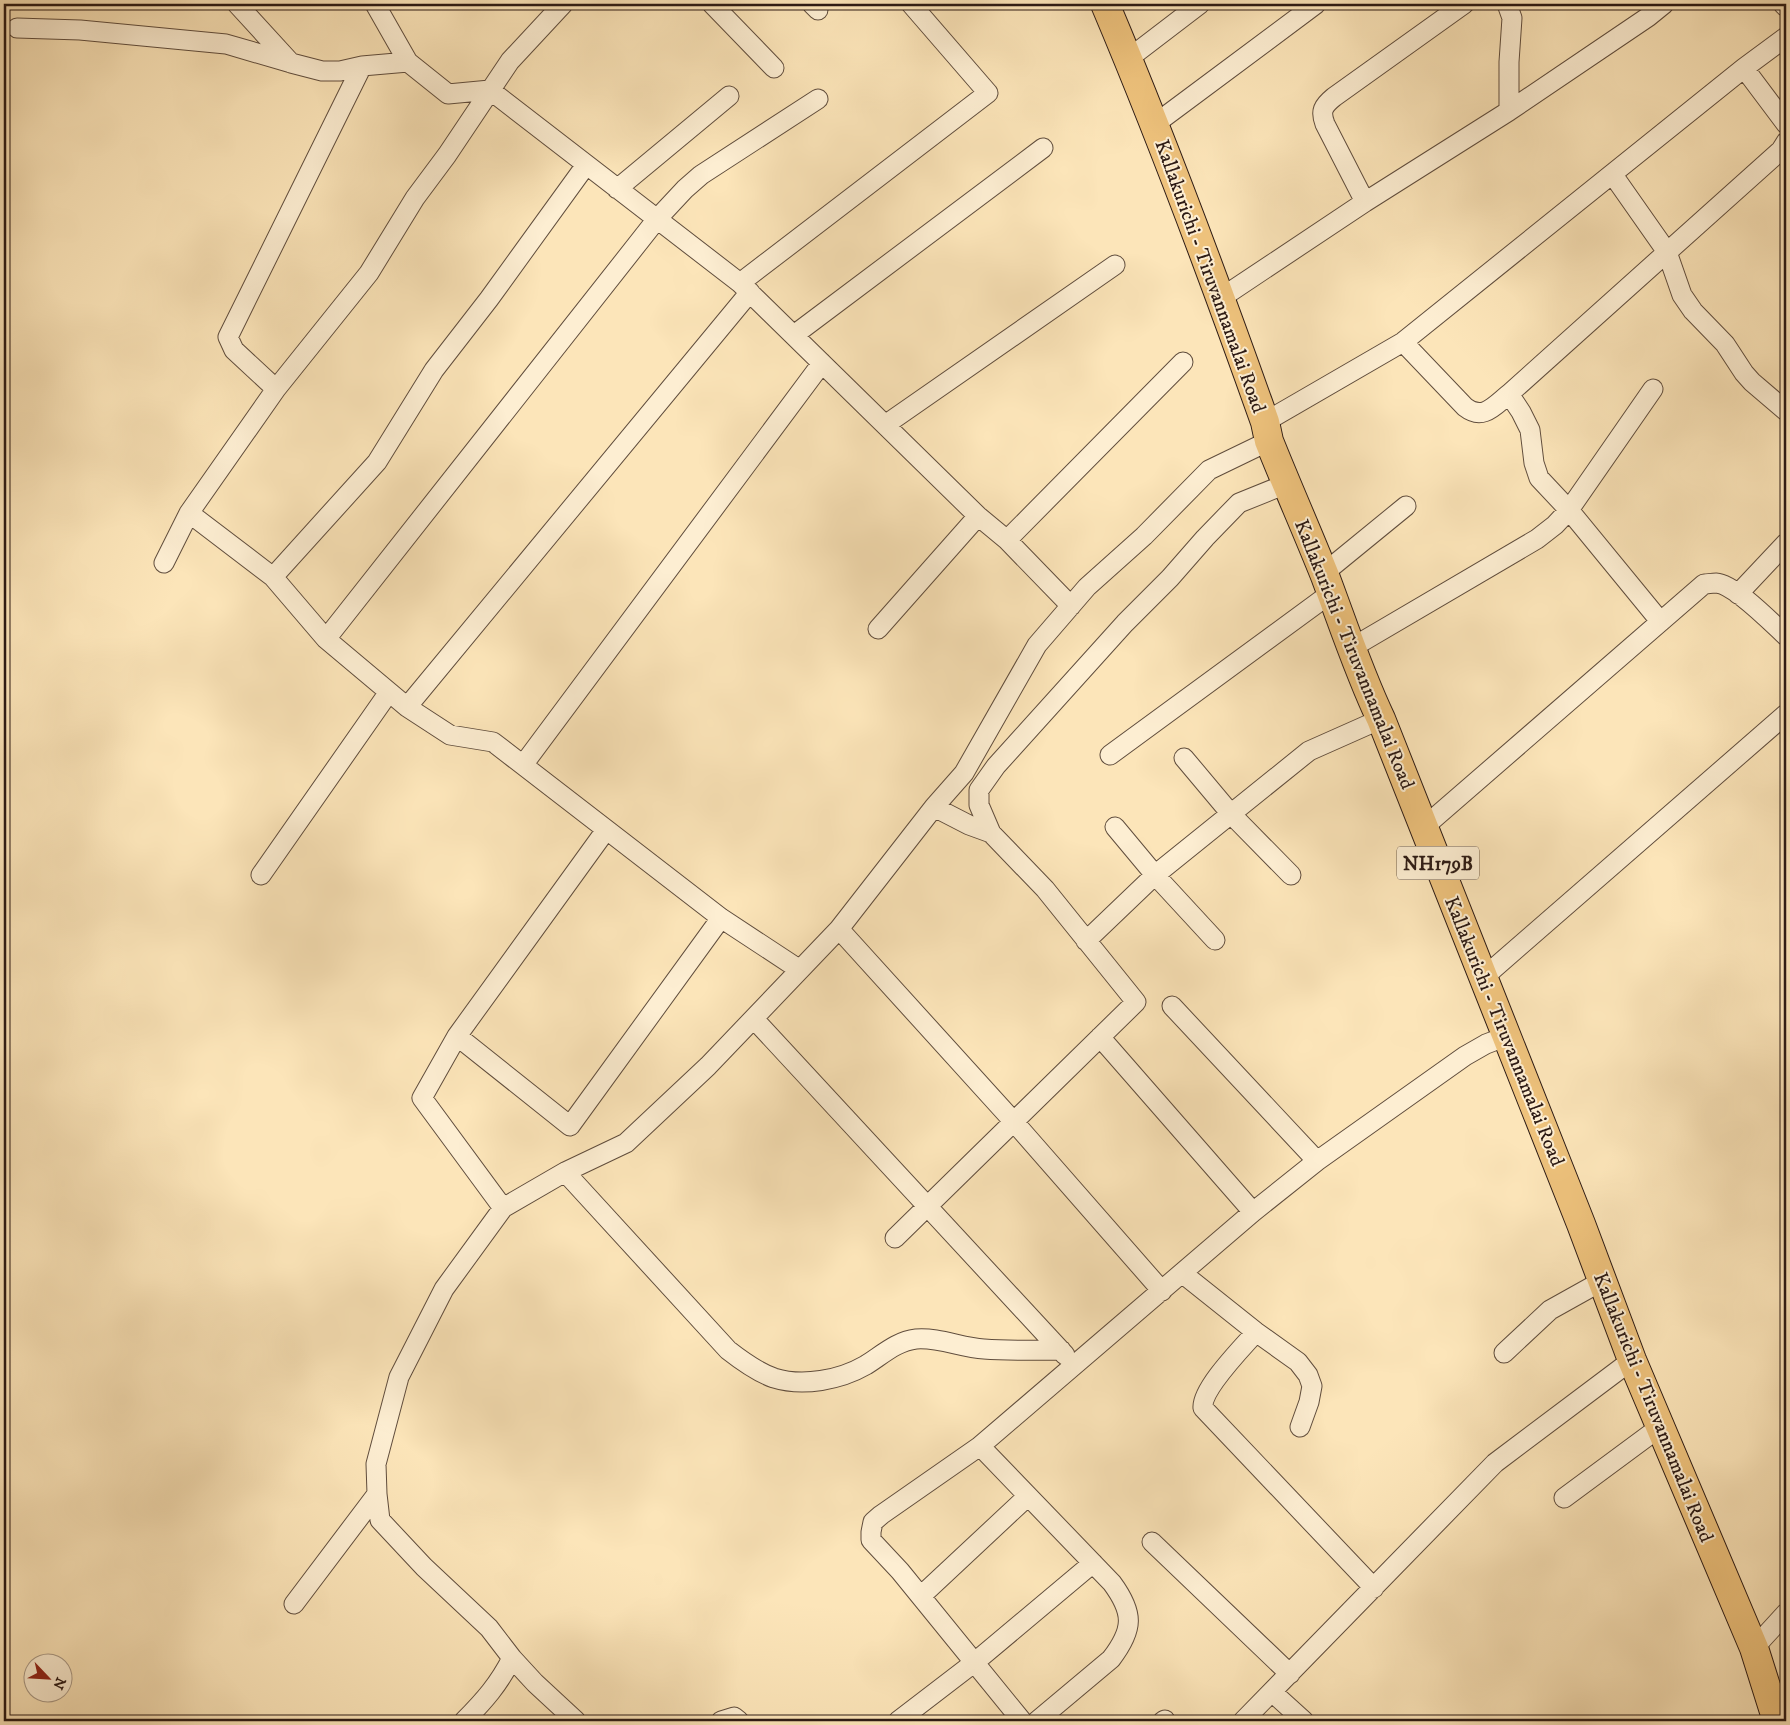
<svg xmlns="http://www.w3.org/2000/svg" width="1790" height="1725" font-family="'IM FELL DW Pica',serif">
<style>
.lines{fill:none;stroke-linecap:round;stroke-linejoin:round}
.minor-casing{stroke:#604d3d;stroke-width:21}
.highway-casing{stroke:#2c1a14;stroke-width:30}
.minor{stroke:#fdeed2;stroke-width:19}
.highway{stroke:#eec27c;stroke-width:28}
.labels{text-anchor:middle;stroke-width:4;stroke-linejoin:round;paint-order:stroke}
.shield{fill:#fdeed2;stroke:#6b5a4d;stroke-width:1}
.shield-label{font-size:19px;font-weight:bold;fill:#2c1a14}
.street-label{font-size:20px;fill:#2c1a14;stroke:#fdeed2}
</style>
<rect width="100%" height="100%" fill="#fce5b9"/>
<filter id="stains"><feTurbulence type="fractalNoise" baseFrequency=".004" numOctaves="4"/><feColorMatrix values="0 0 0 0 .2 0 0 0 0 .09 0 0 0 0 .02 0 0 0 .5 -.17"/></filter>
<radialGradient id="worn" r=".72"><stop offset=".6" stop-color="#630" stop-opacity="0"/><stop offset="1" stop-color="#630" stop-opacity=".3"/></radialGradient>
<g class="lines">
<g class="minor-casing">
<path id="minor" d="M 237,4 L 291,63
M 375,4 L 408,62
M 712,4 L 774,68
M 812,4 L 818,10
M 1507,4 L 1512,18 L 1509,62 L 1509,111
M 1783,4 L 1786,7
M 17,28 L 80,30 L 226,44 L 291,63 L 322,71 L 340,71 L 362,66 L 408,62 L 448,94 L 490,90 L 740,283 L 978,516 L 1007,540 L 1071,606
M 1128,59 L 1200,4
M 1744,68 L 1786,124
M 1155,124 L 1316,4
M 1613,175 L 1667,252 L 1682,295 L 1693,311 L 1725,344 L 1744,373 L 1752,382 L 1786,411
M 617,189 L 729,96
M 1365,202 L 1325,124 C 1320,111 1323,106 1334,97 L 1464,4
M 740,283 L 988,93 L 911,4
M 1221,298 L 1365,202 L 1509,111 L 1648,17 L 1664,4
M 794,335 L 1043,148
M 1403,342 L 1465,407 C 1483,421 1494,406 1509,394 L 1781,150 L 1786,142
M 276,389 L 234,350 L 228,337 L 362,66
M 1509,394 L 1521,412 L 1530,430 L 1534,463 L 1539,478 L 1569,510 L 1660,621
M 1265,422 L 1403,342 L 1744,68 L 1786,37
M 885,425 L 1115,265
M 189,513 L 273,577 L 326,639 L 407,707 L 450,735 L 493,742 L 721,918 L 800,970
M 1007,540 L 1183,362
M 164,563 L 189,513 L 276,389 L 369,273 L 415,198 L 447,155 L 510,61 L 563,4
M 1324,573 L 1406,506
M 273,577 L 377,462 L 434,370 L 489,299 L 586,165
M 1738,594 L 1786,543
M 878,629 L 978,516
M 326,639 L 657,219 L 685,189 L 701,175 L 818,99
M 1353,647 L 1537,539 L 1555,525 L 1569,510 L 1653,389
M 407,707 L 750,292
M 1110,755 L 1331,593
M 1184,758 L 1231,814 L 1291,875
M 523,765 L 822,363
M 1115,827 L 1155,875 L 1215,940
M 1424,827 L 1704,584 C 1707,584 1712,583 1716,583 C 1734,584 1771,622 1786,636
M 991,833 L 979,805 L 979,790 L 996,766 L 1125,623 L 1170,578 L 1205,538 L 1239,503 L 1286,484
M 261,875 L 389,692
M 839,929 L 1014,1122 L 1162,1291
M 1086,941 L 1155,875 L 1309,751 L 1381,719
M 1484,977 L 1786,714
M 1172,1006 L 1317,1161
M 754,1019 L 1065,1355
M 457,1036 L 570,1126 L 721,918
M 1100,1037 L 1253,1212
M 565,1172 L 728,1350 C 742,1361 757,1372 774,1378 C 803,1387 840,1380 866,1365 C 882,1355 897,1341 916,1339 C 939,1337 962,1348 984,1349 C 1010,1351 1035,1350 1061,1350
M 503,1208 L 422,1098 L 457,1036 L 606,830
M 895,1238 L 1136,1002 L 1045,889 L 991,833 L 969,825 L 934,807
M 1182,1273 L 1256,1332 L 1298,1362 L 1308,1375 L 1312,1386 L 1309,1402 L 1300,1427
M 1256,1332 C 1243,1347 1201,1389 1203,1408 L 1374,1588
M 1504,1353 L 1550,1310 L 1602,1281
M 980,1446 L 1112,1583 C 1134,1613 1134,1629 1111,1659 L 1037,1721
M 1564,1498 L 1660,1427
M 1152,1542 L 1290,1674
M 921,1596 L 1028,1496
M 294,1604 L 377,1494
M 1754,1648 L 1786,1613
M 512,1658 L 535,1683 L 576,1721
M 1272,1692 L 1304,1721
M 464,1721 C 484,1701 499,1684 512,1658 L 489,1628 L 424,1567 L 380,1520 L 377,1494 L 376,1464 L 399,1377 L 444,1289 L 503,1208 L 565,1172 L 626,1143 L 708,1066 L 839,929 L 934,807 L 964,773 L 1037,645 L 1087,587 L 1144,536 L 1209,470 L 1269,441
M 721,1721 L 734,1717 L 739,1721
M 898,1721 L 975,1662 L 1093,1563
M 1022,1721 L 900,1571 L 871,1540 L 871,1532 L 873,1522 L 881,1515 L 980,1446 L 1253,1212 L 1317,1161 L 1465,1056 L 1486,1044 L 1507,1036
M 1163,1721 L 1165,1720
M 1243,1721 L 1495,1463 L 1632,1360"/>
</g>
<g class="highway-casing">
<path id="highway" d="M 1105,4 C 1163,141 1215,281 1265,422 L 1269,441 C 1287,486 1307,531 1325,576 C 1343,624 1359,673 1381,719 L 1581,1224 L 1632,1360 L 1754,1648 L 1777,1721"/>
</g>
<use href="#minor" class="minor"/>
<use href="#highway" class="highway"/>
</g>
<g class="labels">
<rect class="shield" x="1397" y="846.5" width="82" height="33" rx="4"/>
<g class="shield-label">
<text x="1438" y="870">NH179B</text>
</g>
<g class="street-label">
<text transform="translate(1211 276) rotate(70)" y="7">Kallakurichi - Tiruvannamalai Road</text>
<text transform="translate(1355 654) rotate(68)" y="7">Kallakurichi - Tiruvannamalai Road</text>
<text transform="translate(1505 1031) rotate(68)" y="7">Kallakurichi - Tiruvannamalai Road</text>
<text transform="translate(1654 1407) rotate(68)" y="7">Kallakurichi - Tiruvannamalai Road</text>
</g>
</g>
<rect width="1790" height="1725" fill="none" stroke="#fce5b9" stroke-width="20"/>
<rect x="5" y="5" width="1780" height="1715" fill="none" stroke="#2c1a14" stroke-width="2.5"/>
<rect x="10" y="10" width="1770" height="1705" fill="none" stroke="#2c1a14"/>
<g transform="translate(48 1678) rotate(115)"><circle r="24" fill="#fdeed2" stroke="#a99986"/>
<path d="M0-4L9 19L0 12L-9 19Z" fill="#8f2418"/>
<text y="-8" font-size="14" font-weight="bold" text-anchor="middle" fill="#2c1a14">N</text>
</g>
<rect width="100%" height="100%" filter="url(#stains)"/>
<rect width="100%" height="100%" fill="url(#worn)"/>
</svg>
